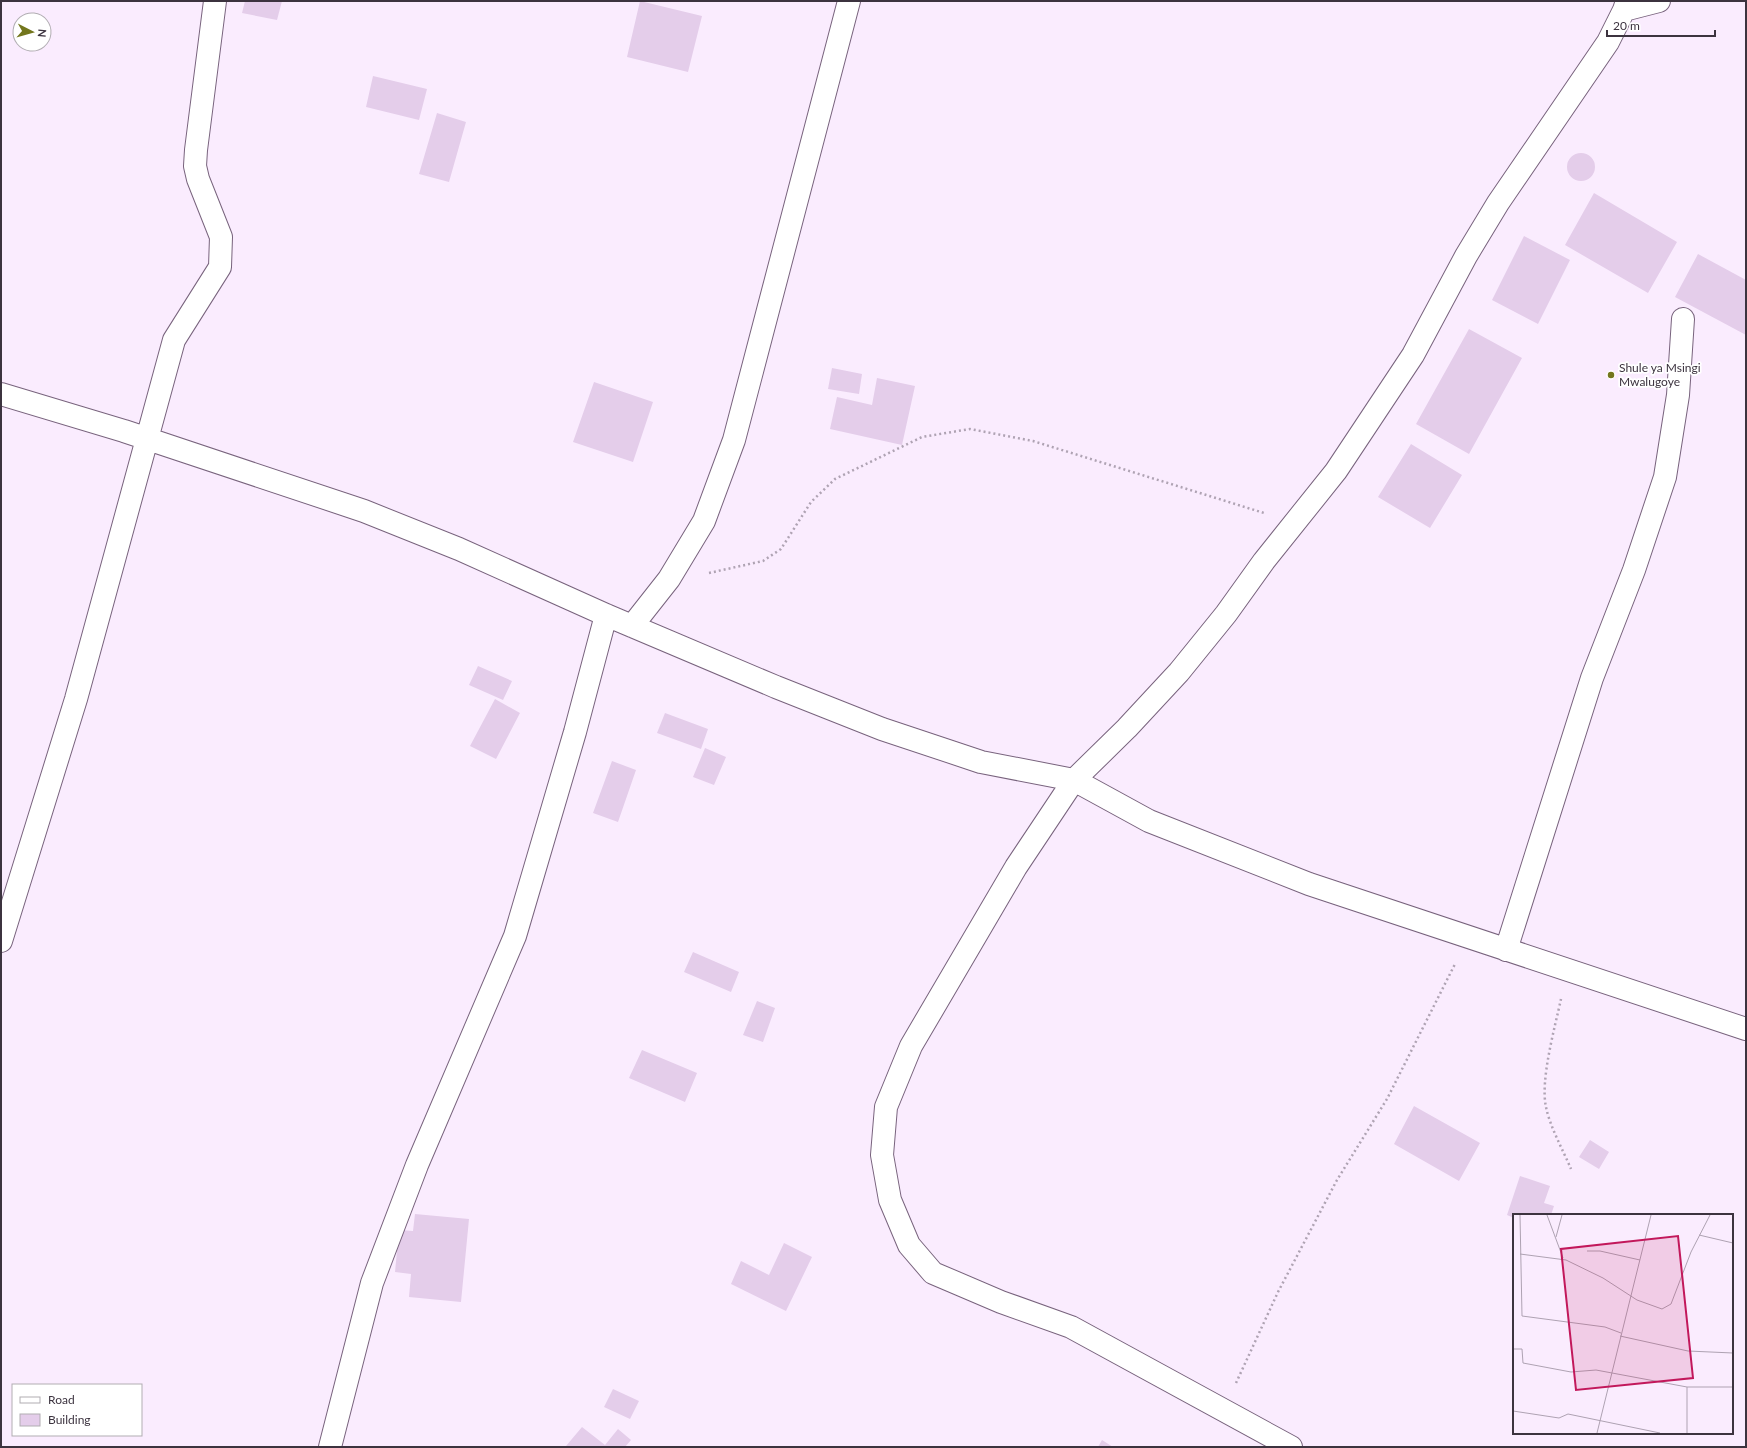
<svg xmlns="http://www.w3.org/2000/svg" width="1747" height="1448" font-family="Lato,sans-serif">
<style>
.building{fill:#e4cdea}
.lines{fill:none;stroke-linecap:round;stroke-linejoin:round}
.minor-casing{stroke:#78637d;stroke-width:24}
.path{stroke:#afa3b3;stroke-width:2.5;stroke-dasharray:2 3;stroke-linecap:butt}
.minor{stroke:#fff;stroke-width:22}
.poi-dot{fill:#73761d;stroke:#fff;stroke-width:1.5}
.labels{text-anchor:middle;stroke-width:3.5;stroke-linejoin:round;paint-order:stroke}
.poi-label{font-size:12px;fill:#3c333f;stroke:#fff;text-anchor:start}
.inset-road{fill:none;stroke:#aea2b2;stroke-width:1}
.view{fill:#c2185b;fill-opacity:0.15;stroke:#c2185b;stroke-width:2}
.inset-edge{fill:none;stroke:#3c333f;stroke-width:2}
</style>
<rect width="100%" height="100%" fill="#faecfe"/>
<path class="building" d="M 245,1 L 282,1 L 277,20 L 242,13 Z
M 640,1 L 702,16 L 688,72 L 627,57 Z
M 373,76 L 427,89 L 419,120 L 366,107 Z
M 437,113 L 466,122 L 449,182 L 419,174 Z
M1567 167a14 14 0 1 1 28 0a14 14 0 1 1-28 0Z
M 1594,193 L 1677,242 L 1648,293 L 1565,245 Z
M 1524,236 L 1570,260 L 1538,324 L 1492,300 Z
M 1698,254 L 1746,280 L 1746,335 L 1675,297 Z
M 1469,329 L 1522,358 L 1469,454 L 1416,424 Z
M 832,368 L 862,374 L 859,394 L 828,389 Z
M 877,378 L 915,386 L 902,445 L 830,429 L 837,397 L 872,405 Z
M 594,382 L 653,402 L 633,462 L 573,442 Z
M 1411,444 L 1462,475 L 1430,528 L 1378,497 Z
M 478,666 L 512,681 L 503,700 L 469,685 Z
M 495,699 L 520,713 L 496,759 L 470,746 Z
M 665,713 L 708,729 L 701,749 L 657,733 Z
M 705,748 L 726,757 L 714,785 L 693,777 Z
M 612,761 L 636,770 L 618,822 L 593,813 Z
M 693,952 L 739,972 L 731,992 L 684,972 Z
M 757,1001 L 775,1008 L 763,1042 L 743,1035 Z
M 642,1050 L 697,1073 L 685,1102 L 629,1078 Z
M 1414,1106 L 1480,1143 L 1459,1181 L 1394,1144 Z
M 1590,1140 L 1609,1152 L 1599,1169 L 1579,1157 Z
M 1520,1176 L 1550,1186 L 1544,1203 L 1554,1206 L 1551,1215 L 1514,1215 L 1514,1218 L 1507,1215 Z
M 415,1214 L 469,1219 L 461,1302 L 409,1297 L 411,1274 L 395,1272 L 399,1230 L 413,1231 Z
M 784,1243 L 812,1257 L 786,1311 L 731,1284 L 741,1261 L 769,1275 Z
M 613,1389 L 639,1401 L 630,1419 L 604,1407 Z
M 582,1427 L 605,1445 L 618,1429 L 631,1440 L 625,1447 L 567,1447 L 566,1446 Z
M 1102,1440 L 1113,1447 L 1098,1447 Z"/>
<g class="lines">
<g class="minor-casing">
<path id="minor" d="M 1624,10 L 1659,1
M 1,394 L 124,431 L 364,511 L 459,549 L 606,615 L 776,687 L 882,729 L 981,762 L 1074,780 L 1149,821 L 1309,884 L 1746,1029
M 632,626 L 669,579 L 704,521 L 734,440 L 849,1
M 1,941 L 76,699 L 174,340 L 220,267 L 221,237 L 198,179 L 195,166 L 196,150 L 215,1
M 1506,950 L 1592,678 L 1634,570 L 1665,477 L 1678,395 L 1683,319
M 330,1447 L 372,1283 L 417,1165 L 515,936 L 575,732 L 606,615
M 1291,1447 L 1071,1327 L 1001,1302 L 933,1273 L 909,1245 L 890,1200 L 882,1155 L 886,1107 L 911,1046 L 1016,867 L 1074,780 L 1127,728 L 1179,672 L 1226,614 L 1264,561 L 1336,471 L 1413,355 L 1466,256 L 1498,203 L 1608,42 L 1624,10 L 1627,1"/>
</g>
<path class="path" d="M 709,573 L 763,561 L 781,549 L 811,502 L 835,479 L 922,437 L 970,429 L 1033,441 L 1264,513
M 1561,999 C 1555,1027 1540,1080 1546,1107 C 1550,1127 1563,1150 1571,1169
M 1236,1383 L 1278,1292 L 1337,1180 L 1387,1099 L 1455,964"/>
<use href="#minor" class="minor"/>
</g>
<circle class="poi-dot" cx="1611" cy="375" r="4"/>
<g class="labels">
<g class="poi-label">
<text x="1619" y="372">Shule ya Msingi<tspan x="1619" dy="14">Mwalugoye</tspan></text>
</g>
</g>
<g transform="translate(1513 1214)">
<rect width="220" height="220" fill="#faecfe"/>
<path class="inset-road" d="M 7,1 L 9,102 L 92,113 L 108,119M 34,1 L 50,44M 186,21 L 220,29M 43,23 L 49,1M 74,37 L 87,37 L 127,46M 7,40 L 53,46 L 90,64 L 124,86 L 149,95 L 158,90 L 178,38 L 197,1M 107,122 L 175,137 L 220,139M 0,135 L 9,135 L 10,149 L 58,158 L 83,156 L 174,173 L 220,173M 174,173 L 174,219M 0,197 L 46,204 L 55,200 L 147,219M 84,219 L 138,1"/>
<path class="view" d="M 165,22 L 180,164 L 63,176 L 48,35 Z"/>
<rect width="220" height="220" class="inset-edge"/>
</g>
<rect width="1747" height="1448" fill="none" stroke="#3c333f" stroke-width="4"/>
<rect x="12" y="1384" width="130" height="52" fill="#ffffff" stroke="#b1adb2"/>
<rect x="20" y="1397" width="20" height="6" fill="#ffffff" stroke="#b1adb2"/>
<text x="48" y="1404" font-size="12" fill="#3c333f">Road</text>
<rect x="20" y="1414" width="20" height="12" fill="#e4cdea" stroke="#b1adb2"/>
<text x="48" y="1424" font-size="12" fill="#3c333f">Building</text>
<g transform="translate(32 32) rotate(96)"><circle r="19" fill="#ffffff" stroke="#b1adb2"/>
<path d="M0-3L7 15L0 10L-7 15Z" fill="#73761d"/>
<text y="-6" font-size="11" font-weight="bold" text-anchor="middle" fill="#3c333f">N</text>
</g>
<path d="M1607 30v6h108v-6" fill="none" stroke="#3c333f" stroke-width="2"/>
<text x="1613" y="30" font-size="12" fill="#3c333f" stroke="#ffffff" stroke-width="3" paint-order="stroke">20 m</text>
</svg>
